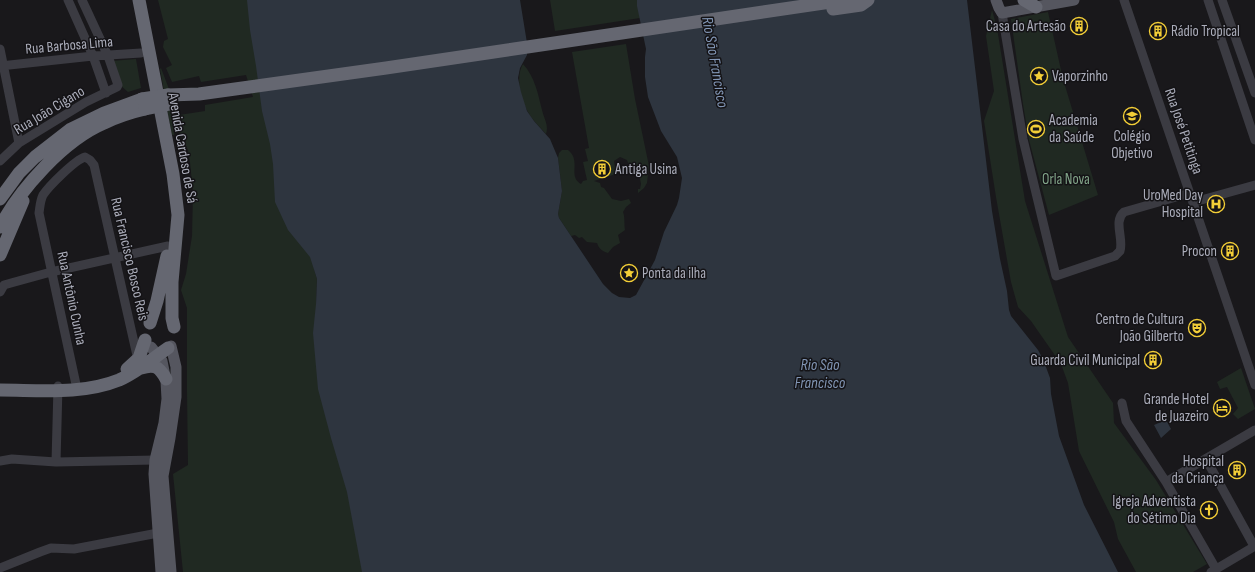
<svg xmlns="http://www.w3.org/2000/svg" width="1255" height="572" font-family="'Sofia Sans Condensed',sans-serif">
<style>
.green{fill:#202922}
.water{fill:#2e353f}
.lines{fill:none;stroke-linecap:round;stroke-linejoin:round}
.minor{stroke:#3b3b42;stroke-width:9}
.major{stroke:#55565f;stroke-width:11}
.highway{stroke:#656771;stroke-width:13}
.highway-bridge{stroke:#656771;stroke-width:13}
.labels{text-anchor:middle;stroke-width:3;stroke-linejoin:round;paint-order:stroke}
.poi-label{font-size:15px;fill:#abadba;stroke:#141316;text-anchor:end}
.street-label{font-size:15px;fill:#abadba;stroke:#141316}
.park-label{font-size:15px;fill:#82a589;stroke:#141316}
.water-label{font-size:16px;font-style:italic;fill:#8296b5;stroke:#141316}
</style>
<rect width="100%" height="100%" fill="#19181b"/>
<path class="green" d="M 158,0 L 289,0 L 314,269 L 317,279 L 316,304 L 378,572 L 183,572 L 173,474 L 188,465 L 187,392 L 187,308 L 181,290 L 186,274 L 192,236 L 193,193 L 190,162 L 188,150 L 179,132 L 179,115 L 205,111 L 205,105 L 253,97 L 246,75 L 201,82 L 199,76 L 172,82 L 166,68 L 172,65 L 163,47 L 164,41 L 168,39 Z
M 550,0 L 637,0 L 640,18 L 555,31 Z
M 992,10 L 997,28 L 1025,201 L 1068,337 L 1113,403 L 1114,423 L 1156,480 L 1207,564 L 1193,572 L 1136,572 L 1118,539 L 1114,522 L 1079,451 L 1068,383 L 1061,364 L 1031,321 L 1018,307 L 1011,282 L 996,197 L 984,121 L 994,91 L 986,36 Z
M 1048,12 L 1063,79 L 1098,195 L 1049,215 L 1029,140 L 1023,104 L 1011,19 Z
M 626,44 L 635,99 L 649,166 L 647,183 L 644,188 L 638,193 L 638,189 L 640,189 L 641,184 L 639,173 L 636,169 L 629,166 L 627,160 L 620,157 L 614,161 L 616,174 L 594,181 L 600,183 L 601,187 L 604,188 L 612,199 L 621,201 L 629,199 L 631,203 L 626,207 L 623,212 C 625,217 624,224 625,230 L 618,235 L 620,243 L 613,247 L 608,253 C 602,251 599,249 597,243 L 587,242 L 582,237 L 579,238 L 575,235 L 571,236 L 559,218 L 558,214 L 562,191 L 558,158 L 559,153 L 562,150 L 568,150 C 582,161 567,176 581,184 L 583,181 L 587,180 L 583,162 L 588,161 L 585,149 L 589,148 L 572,52 Z
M 136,59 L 141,88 L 128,92 L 120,85 L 112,61 Z
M 523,64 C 535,77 538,94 542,110 C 544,119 549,125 546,134 C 540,127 533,121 528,112 C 521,99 515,77 523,64 Z
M 161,68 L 169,89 L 164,91 L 160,69 Z
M 173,109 L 175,130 L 174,135 L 172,135 L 167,110 Z
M 1241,368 L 1255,409 L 1238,419 L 1233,414 L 1238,408 L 1227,387 L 1220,389 L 1217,382 Z"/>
<path class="water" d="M 247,0 L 520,0 L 527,43 L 527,55 L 520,68 L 518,78 L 521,92 L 527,111 L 534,121 L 550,139 L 558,158 L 562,191 L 558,214 L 559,218 L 603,284 L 612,293 L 619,297 L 630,298 L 636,295 L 655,260 L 664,232 L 677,205 L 679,198 L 682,178 L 677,157 L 661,131 L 648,97 L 645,77 L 645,57 L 646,49 L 637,6 L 637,0 L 967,0 L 992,211 L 1000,259 L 1007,291 L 1009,310 L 1011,316 L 1038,350 L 1043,359 L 1050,378 L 1051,394 L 1059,436 L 1084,505 L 1118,572 L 362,572 L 347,492 L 331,438 L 318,389 L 313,333 L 316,304 L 317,279 L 310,257 L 288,230 L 275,202 L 273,164 L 270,144 L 262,111 L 256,66 L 250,30 Z
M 1166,420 L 1171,429 L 1161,438 L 1154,425 Z"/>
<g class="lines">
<path class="minor" d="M 68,0 L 93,56 L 106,93
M 1124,0 L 1255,385
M 1208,0 L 1255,140
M 1222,0 L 1255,93
M 1002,13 L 1023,139 L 1056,276 L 1115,256 L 1120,251 C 1124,239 1113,221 1124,212 L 1190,193
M 0,49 L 19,143
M 0,66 L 93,56 L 141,53
M 0,161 L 19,143 L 86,102 L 117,87 L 118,85 L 108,56 L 82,0
M 1194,202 L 1255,185
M 0,292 L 4,285 L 11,283 L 51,272 L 168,246
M 77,389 L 39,213 C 40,207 40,201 43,195 C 49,186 75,160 85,157 L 90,160 L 94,165 L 138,360
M 1122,403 L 1126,421 L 1166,482 L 1216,569
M 1206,459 L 1254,546
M 0,461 L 12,459 L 56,462 L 155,460
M 56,462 L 58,386
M 1166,482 L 1255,430
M 0,568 L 40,552 L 51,548 L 74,549 L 158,533
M 1211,572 L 1255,546"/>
<path class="major" d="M 996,0 L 999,8 L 1002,13 L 1074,0
M 171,346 L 176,367 L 176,397 L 170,438 L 163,476 L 171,572
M 151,347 L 162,361 L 166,381 L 167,399 L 164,423 L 155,460 L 154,474 L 161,572"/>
<path class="highway" d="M 139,0 L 173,174 L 178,215 L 172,282 L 172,318 L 174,327
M 1024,0 L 1036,7
M 833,9 L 861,5 L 868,0
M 168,95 L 199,94 L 386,68 L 844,0
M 0,199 L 19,173 L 35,157 L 71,129 L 104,113 L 142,99
M 0,227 C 20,189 64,140 104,123 C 117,117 132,112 145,109
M 0,255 L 23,201
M 150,323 L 157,301 L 167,256
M 141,368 C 154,364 159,366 166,379
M 127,369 L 139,358 L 145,340
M 0,390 C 39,390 82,395 119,380 C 137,372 152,359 168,348"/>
<path class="highway-bridge" d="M 142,99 L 168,95
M 145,109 L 170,104"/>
</g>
<defs>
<g id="building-ring" transform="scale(0.9)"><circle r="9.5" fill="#141316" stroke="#f3ce37" stroke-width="1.5"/><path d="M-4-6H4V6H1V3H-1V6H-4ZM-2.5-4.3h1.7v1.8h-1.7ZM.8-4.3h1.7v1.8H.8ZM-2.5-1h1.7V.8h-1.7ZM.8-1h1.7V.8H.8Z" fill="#f3ce37"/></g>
<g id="sight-ring" transform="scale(0.9)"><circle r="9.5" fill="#141316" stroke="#f3ce37" stroke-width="1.5"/><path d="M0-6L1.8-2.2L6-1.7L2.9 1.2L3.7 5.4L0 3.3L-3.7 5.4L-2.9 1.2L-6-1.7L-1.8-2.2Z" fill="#f3ce37"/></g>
<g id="school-ring" transform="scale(0.9)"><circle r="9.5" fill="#141316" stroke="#f3ce37" stroke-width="1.5"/><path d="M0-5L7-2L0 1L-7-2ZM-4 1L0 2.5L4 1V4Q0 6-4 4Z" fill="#f3ce37"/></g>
<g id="stadium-ring" transform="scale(0.9)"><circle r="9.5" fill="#141316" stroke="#f3ce37" stroke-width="1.5"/><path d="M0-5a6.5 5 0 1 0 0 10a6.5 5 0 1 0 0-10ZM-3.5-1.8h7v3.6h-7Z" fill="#f3ce37"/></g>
<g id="hospital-ring" transform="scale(0.9)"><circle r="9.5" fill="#141316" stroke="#f3ce37" stroke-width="1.5"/><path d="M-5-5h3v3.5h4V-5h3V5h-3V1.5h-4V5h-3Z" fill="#f3ce37"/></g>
<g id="theatre-ring" transform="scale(0.9)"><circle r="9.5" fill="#141316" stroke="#f3ce37" stroke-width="1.5"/><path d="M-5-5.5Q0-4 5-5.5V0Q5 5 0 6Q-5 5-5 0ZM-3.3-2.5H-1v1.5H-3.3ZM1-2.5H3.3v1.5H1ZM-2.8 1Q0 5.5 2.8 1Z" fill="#f3ce37"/></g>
<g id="hotel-ring" transform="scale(0.9)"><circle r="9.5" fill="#141316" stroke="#f3ce37" stroke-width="1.5"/><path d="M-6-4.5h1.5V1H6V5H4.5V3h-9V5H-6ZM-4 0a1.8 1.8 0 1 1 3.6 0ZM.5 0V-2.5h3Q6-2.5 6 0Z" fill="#f3ce37"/></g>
<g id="church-ring" transform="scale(0.9)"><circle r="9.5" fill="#141316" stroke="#f3ce37" stroke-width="1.5"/><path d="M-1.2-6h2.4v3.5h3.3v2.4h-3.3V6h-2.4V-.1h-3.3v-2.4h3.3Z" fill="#f3ce37"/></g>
</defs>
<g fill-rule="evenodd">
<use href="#building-ring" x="1079" y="26"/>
<use href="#building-ring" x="1158" y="31"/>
<use href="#sight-ring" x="1039" y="76"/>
<use href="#school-ring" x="1132" y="116"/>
<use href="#stadium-ring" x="1036" y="129"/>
<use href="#building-ring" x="602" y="169"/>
<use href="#hospital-ring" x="1216" y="204"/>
<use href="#building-ring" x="1230" y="251"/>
<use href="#sight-ring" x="629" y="273"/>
<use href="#theatre-ring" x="1197" y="328"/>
<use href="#building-ring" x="1153" y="360"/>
<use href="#hotel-ring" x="1222" y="408"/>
<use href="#building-ring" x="1237" y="470"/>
<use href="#church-ring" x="1209" y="510"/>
</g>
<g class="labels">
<g class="poi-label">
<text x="1066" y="31">Casa do Artesão</text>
<text x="1171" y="36" text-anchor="start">Rádio Tropical</text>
<text x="1052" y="81" text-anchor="start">Vaporzinho</text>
<text x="1049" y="125" text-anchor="start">Academia<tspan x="1049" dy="17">da Saúde</tspan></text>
<text x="1132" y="141" text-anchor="middle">Colégio<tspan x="1132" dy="17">Objetivo</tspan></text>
<text x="615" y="174" text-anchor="start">Antiga Usina</text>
<text x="1203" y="200">UroMed Day<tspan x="1203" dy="17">Hospital</tspan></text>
<text x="1217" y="256">Procon</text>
<text x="642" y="278" text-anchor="start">Ponta da ilha</text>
<text x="1184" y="324">Centro de Cultura<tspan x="1184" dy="17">João Gilberto</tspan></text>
<text x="1140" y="365">Guarda Civil Municipal</text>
<text x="1209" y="404">Grande Hotel<tspan x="1209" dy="17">de Juazeiro</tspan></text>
<text x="1224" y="466">Hospital<tspan x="1224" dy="17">da Criança</tspan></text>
<text x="1196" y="506">Igreja Adventista<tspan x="1196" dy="17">do Sétimo Dia</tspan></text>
</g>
<g class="street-label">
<text transform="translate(69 45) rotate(-5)" y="5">Rua Barbosa Lima</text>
<text transform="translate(49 110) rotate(-31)" y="5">Rua João Cigano</text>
<text transform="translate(1184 131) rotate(71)" y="5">Rua José Petitinga</text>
<text transform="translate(183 148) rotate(80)" y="5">Avenida Cardoso de Sá</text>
<text transform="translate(130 259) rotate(77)" y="5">Rua Francisco Bosco Reis</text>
<text transform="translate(72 298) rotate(78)" y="5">Rua Antônio Cunha</text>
</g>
<g class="park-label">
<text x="1066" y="184">Orla Nova</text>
</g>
<g class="water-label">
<text transform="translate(716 62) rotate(80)" y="6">Rio São Francisco</text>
<text x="820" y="370">Rio São<tspan x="820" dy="18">Francisco</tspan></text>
</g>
</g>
</svg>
